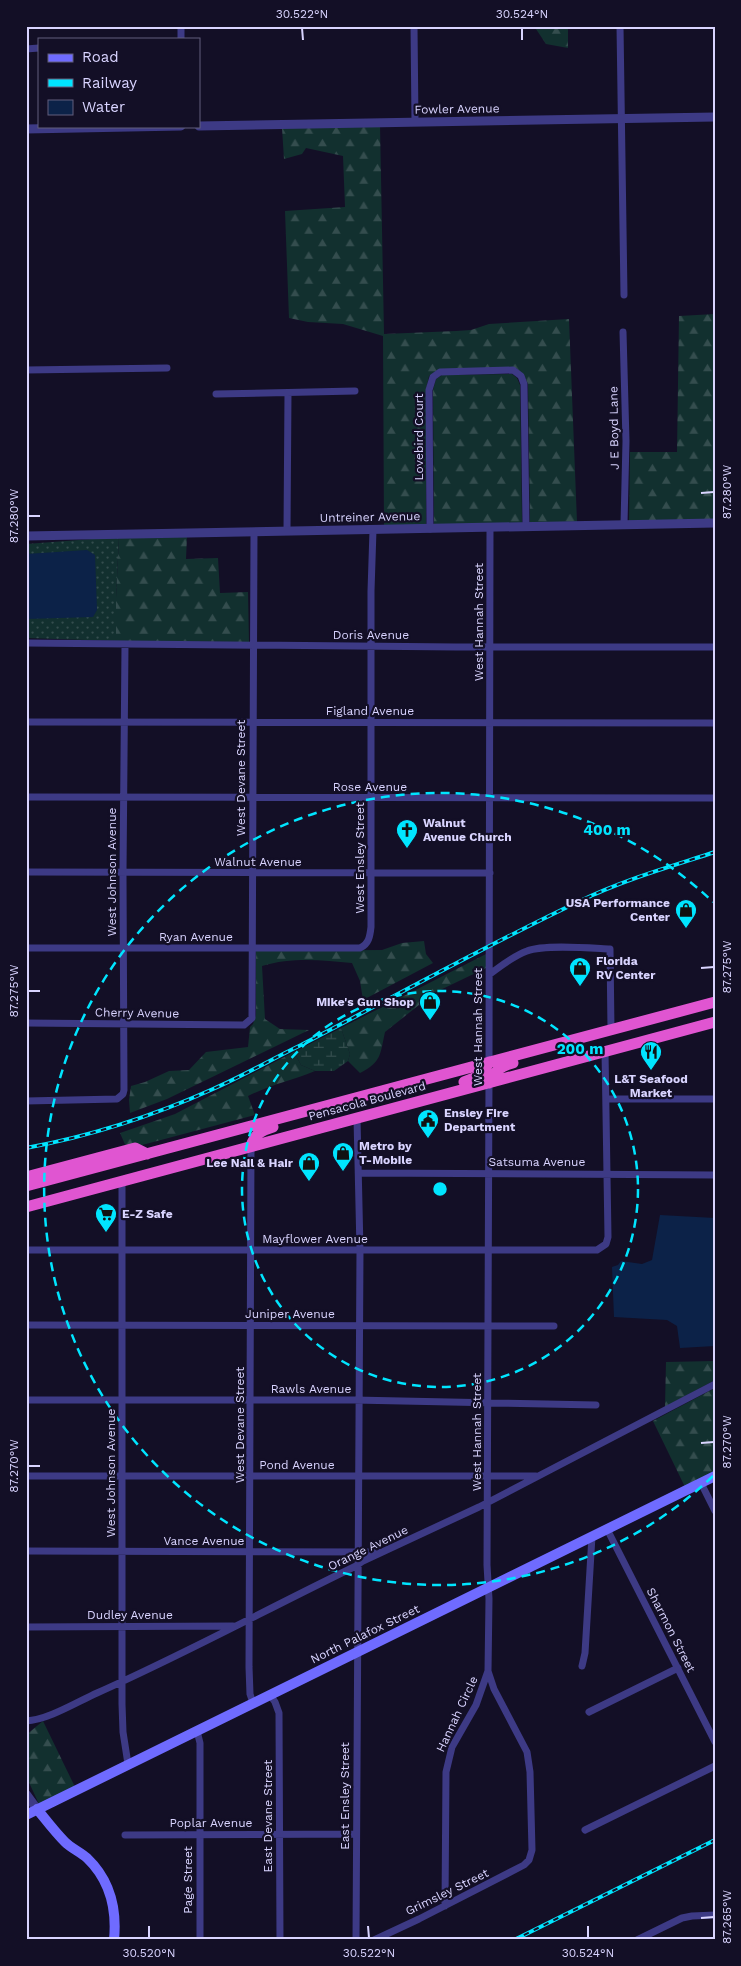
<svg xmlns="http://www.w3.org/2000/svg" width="741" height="1966" font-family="'Work Sans',sans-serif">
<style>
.grass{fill:url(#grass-dots)}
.forest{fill:url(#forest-firs)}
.wetland{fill:url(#wetland-marsh)}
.water{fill:#0c2248}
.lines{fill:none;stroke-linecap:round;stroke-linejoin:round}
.minor{stroke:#3d3a85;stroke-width:7}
.tertiary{stroke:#3d3a85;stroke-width:9}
.secondary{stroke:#6f6bff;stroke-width:10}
.trunk{stroke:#e055d1;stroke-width:11}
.rail-casing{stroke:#00e5ff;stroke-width:4}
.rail{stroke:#130f26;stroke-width:2;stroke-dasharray:5.5;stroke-linecap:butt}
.ticks{fill:none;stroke:#d9d4ff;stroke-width:2}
.ring{fill:none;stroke:#00e5ff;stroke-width:2.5;stroke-dasharray:9 6}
.labels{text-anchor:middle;stroke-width:4.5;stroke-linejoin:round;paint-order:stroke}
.street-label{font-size:12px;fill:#d9d4ff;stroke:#130f26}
.poi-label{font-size:12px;font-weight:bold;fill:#d9d4ff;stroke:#130f26;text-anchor:start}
.centre{fill:#00e5ff;stroke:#130f26;stroke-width:2.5}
.ring-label{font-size:15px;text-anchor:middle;font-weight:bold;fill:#00e5ff;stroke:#130f26;stroke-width:4.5;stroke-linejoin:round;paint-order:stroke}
.neatline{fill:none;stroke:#d9d4ff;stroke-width:2}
.ticks-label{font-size:12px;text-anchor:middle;fill:#d9d4ff}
</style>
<defs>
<pattern id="grass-dots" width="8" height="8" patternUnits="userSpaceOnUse" patternTransform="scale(1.25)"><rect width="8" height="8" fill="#12302f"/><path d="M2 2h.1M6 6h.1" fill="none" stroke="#344d4e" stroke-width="1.8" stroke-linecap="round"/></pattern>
<pattern id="forest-firs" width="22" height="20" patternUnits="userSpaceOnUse" patternTransform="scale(1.25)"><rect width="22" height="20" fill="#12302f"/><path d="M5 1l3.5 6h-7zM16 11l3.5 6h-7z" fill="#344d4e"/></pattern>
<pattern id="wetland-marsh" width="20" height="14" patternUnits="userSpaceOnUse" patternTransform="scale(1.25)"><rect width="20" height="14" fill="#12302f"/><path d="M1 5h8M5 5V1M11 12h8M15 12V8" fill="none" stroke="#344d4e"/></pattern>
</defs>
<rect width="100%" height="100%" fill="#130f26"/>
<path class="grass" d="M 119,537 L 116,598 L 116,641 L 26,638 L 26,544 Z"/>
<path class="forest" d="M 534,26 L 568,26 L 568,48 L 546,44 Z
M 380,125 L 384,334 L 456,331 L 471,330 L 489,324 L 569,319 L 577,522 L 530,523 L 528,384 L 524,375 L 516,368 L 438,370 L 429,376 L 426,390 L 426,526 L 384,526 L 383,336 L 343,324 L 308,322 L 289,318 L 285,211 L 345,207 L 343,156 L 306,148 L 302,154 L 284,159 L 282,128 Z
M 715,314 L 715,519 L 629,521 L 630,452 L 677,452 L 679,316 Z
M 512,374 L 517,378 L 520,385 L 522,523 L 434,525 L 433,390 L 436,379 L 442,375 Z
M 187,536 L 186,559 L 218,558 L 220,593 L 248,592 L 249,642 L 116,641 L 116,598 L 119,537 Z
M 424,941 L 426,954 L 433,963 L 363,1000 L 360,981 L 352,963 C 322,960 291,957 262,966 L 265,1019 L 280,1029 L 309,1030 L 167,1099 L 130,1113 L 129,1100 L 131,1086 L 145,1082 L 169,1071 L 189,1070 L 206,1052 L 248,1047 L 250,1027 L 253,1024 L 256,1015 L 256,951 L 382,950 L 402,943 Z
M 486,954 L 486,968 L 434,993 L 385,1032 C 380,1054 382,1062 360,1073 L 348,1061 L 350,1054 L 341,1028 Z
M 294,1052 L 301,1065 L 315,1071 C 293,1080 270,1085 248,1096 L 255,1115 L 127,1149 L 120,1133 L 175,1114 Z
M 715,1361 L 715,1380 L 665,1407 L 666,1362 Z
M 715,1388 L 715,1472 L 685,1487 L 653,1421 Z
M 43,1721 L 75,1787 L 39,1804 L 26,1776 L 26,1735 Z"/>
<path class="wetland" d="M 341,1028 L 350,1054 L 348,1061 L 334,1071 L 315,1071 L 301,1065 L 294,1052 Z"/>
<path class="water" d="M 87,550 L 95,555 L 97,610 L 93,617 L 26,619 L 26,554 Z
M 660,1215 L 715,1218 L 715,1346 L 680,1348 L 677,1326 L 667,1320 L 614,1317 L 612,1267 L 618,1265 L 621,1261 L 642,1264 L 652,1260 Z"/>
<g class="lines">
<path class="minor" d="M 181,26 L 181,39
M 414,26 L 415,122
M 620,26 L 624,295
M 26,49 L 39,48
M 623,332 L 626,441 L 624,524
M 26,370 L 167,368
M 216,394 L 355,391
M 430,529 L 429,390 L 433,377 L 440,372 L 513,370 L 521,376 L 524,384 L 526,526
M 287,531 L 288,393
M 26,643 L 456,647 L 715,647
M 26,722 L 715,723
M 26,797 L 715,798
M 26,872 L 490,873
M 26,948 L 360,948 C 369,944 370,936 371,927 L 371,591 L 373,530
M 490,974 C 501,966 513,956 527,951 C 544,944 590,948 610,949 L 611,1030
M 26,1023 L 244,1025 L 252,1018 L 254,532
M 489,1065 L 490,528
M 607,1099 L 715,1099
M 26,1101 L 117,1099 L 123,1094 L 124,1090 L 123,873 L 125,645
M 251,1146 L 249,1667 L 250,1694 L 253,1703
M 359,1173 L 715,1175
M 122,1181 L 122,1704 L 123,1732 L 128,1764
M 26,1250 L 597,1250 L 606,1244 L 608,1237 L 605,1051
M 26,1325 L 554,1326
M 26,1400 L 354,1400 L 596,1405
M 26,1476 L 536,1476
M 701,1483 L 715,1511
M 607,1529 L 715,1742
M 26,1551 L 378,1552
M 26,1627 L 233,1626
M 582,1666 L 585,1653 L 592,1536
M 270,1695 L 275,1702 L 279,1713 L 280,1940
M 589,1712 L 678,1668
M 26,1721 C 48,1720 77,1702 97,1693 C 185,1654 269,1608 356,1566 L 363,1561 L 479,1507 L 715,1384
M 197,1731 L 200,1743 L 200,1940
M 585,1830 L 715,1766
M 125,1835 L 356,1834
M 445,1906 L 446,1772 L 452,1747 L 476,1705 L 488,1671
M 356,1940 L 360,1250 L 357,1118
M 374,1940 L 419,1919 L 524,1865 L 529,1860 L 532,1850 L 530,1772 L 527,1752 L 494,1689 L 488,1671 L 489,1599 L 487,1565 L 489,1081
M 637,1940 L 682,1918 L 692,1916 L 715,1915"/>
<path class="tertiary" d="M 199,126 L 715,117
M 26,129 L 181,126
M 26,536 L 715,523
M 26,1794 L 37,1809"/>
<path class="secondary" d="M 37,1809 C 46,1820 55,1832 65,1842 C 71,1848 80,1852 87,1858 C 110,1880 117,1909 114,1940
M 26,1815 L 715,1476"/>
<path class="trunk" d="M 464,1082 L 482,1075 L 489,1062
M 489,1083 C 495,1071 500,1066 513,1063
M 251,1146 C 255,1134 260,1131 273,1127
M 26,1177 L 135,1148 L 147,1154
M 26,1186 L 715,1002
M 26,1207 L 715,1022"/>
<g class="rail-casing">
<path id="rail" d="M 26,1148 C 91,1136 153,1116 213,1089 C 243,1076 272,1059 301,1045 C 394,997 485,946 580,901 C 623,880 669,867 715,852
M 514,1940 L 715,1840"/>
</g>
<use href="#rail" class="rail"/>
</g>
<path class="ticks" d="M 302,28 L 303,40M 522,28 L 522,40M 701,493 L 714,492M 28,516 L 40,516M 701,968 L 714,967M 28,991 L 40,991M 701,1443 L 714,1442M 28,1466 L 40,1466M 701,1918 L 714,1917M 149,1926 L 149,1938M 368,1926 L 369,1938M 588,1926 L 588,1938"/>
<g class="ring">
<circle cx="440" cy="1189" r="198"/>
<path d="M713 1476A396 396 0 1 1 713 902"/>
</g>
<defs>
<g id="church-pin" transform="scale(1.125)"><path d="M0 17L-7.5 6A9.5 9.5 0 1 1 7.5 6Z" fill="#00e5ff" stroke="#130f26"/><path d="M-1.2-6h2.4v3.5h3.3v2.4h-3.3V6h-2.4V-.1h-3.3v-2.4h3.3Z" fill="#111"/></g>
<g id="shop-pin" transform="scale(1.125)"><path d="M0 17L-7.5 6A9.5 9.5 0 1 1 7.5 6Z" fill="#00e5ff" stroke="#130f26"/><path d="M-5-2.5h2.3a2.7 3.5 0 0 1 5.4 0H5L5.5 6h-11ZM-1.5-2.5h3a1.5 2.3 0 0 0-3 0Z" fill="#111"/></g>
<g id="restaurant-pin" transform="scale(1.125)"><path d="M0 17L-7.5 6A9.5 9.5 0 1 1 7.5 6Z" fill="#00e5ff" stroke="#130f26"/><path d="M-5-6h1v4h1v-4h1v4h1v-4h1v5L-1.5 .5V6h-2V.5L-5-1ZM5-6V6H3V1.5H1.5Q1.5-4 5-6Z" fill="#111"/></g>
<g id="civic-pin" transform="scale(1.125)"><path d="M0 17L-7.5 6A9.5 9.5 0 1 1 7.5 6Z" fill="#00e5ff" stroke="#130f26"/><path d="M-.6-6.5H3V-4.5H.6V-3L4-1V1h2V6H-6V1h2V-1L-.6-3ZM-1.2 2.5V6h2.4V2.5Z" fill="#111"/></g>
<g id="supermarket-pin" transform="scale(1.125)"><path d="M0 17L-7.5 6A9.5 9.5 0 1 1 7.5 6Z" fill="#00e5ff" stroke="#130f26"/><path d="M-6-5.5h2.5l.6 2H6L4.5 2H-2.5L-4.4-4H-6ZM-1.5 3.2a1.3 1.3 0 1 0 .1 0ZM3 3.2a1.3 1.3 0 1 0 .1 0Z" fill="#111"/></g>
</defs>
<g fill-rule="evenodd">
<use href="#church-pin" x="407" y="830"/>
<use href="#shop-pin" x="686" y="910"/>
<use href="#shop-pin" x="580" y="968"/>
<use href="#shop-pin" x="430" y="1002"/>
<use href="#restaurant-pin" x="651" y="1052"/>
<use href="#civic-pin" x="428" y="1120"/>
<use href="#shop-pin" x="343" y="1153"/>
<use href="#shop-pin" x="309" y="1163"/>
<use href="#supermarket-pin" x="106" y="1214"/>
</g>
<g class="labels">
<g class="street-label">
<text transform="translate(457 109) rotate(-1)" y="4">Fowler Avenue</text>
<text transform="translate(614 428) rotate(-91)" y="4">J E Boyd Lane</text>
<text transform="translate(419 437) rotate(-90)" y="4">Lovebird Court</text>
<text transform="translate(370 517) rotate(-1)" y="4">Untreiner Avenue</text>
<text transform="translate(479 622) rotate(-90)" y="4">West Hannah Street</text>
<text x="371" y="639">Doris Avenue</text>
<text x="370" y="715">Figland Avenue</text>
<text transform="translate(241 778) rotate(-90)" y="4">West Devane Street</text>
<text x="370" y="791">Rose Avenue</text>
<text transform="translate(360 858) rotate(-90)" y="4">West Ensley Street</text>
<text x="258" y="866">Walnut Avenue</text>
<text transform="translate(112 872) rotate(-90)" y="4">West Johnson Avenue</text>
<text x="196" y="941">Ryan Avenue</text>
<text transform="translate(137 1013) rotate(1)" y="4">Cherry Avenue</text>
<text transform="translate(478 1027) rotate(-90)" y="4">West Hannah Street</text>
<text transform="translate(367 1101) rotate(-15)" y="4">Pensacola Boulevard</text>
<text x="537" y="1166">Satsuma Avenue</text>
<text x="315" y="1243">Mayflower Avenue</text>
<text x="290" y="1318">Juniper Avenue</text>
<text x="311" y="1393">Rawls Avenue</text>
<text transform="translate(240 1425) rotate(-90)" y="4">West Devane Street</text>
<text transform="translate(477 1432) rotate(-90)" y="4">West Hannah Street</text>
<text x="297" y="1469">Pond Avenue</text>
<text transform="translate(111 1473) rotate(-90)" y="4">West Johnson Avenue</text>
<text x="204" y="1545">Vance Avenue</text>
<text transform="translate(368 1548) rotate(-26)" y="4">Orange Avenue</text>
<text x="130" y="1619">Dudley Avenue</text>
<text transform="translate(671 1630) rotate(63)" y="4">Sharmon Street</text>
<text transform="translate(365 1634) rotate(-26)" y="4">North Palafox Street</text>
<text transform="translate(457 1714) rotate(-65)" y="4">Hannah Circle</text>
<text transform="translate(345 1796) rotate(-90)" y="4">East Ensley Street</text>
<text transform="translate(268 1816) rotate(-90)" y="4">East Devane Street</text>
<text x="211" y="1827">Poplar Avenue</text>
<text transform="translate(188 1880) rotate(-90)" y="4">Page Street</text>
<text transform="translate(447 1892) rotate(-26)" y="4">Grimsley Street</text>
</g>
<g class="poi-label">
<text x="423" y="827">Walnut<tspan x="423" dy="14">Avenue Church</tspan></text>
<text x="670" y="907" text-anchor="end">USA Performance<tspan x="670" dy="14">Center</tspan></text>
<text x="596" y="965">Florida<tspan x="596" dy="14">RV Center</tspan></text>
<text x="414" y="1006" text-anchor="end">Mike's Gun Shop</text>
<text x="651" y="1083" text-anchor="middle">L&amp;T Seafood<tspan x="651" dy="14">Market</tspan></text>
<text x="444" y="1117">Ensley Fire<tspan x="444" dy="14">Department</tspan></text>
<text x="359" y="1150">Metro by<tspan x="359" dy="14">T-Mobile</tspan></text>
<text x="293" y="1167" text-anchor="end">Lee Nail &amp; Hair</text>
<text x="122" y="1218">E-Z Safe</text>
</g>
</g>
<circle cx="440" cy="1189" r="8" class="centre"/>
<g class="ring-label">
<text x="607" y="835">400 m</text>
<text x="580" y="1054">200 m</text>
</g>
<rect width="741" height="1966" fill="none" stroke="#130f26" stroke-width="55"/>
<rect x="38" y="38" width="162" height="90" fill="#130f26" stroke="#625e7d"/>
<rect x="48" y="54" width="25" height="8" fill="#6f6bff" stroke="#625e7d"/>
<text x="82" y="62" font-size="15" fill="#d9d4ff">Road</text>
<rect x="48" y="79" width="25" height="8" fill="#00e5ff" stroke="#625e7d"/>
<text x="82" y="88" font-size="15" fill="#d9d4ff">Railway</text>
<rect x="48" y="100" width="25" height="15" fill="#0c2248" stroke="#625e7d"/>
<text x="82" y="112" font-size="15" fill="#d9d4ff">Water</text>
<rect x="28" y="28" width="686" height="1910" class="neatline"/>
<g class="ticks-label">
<text x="302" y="18">30.522°N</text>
<text x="522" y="18">30.524°N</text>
<text transform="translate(727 492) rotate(-90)" y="4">87.280°W</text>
<text transform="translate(14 516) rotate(-90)" y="4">87.280°W</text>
<text transform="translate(727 967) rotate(-90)" y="4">87.275°W</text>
<text transform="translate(14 991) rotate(-90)" y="4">87.275°W</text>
<text transform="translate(727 1442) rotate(-90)" y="4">87.270°W</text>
<text transform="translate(14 1466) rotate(-90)" y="4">87.270°W</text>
<text transform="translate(727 1917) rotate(-90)" y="4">87.265°W</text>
<text x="149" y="1957">30.520°N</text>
<text x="369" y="1957">30.522°N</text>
<text x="588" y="1957">30.524°N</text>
</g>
</svg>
